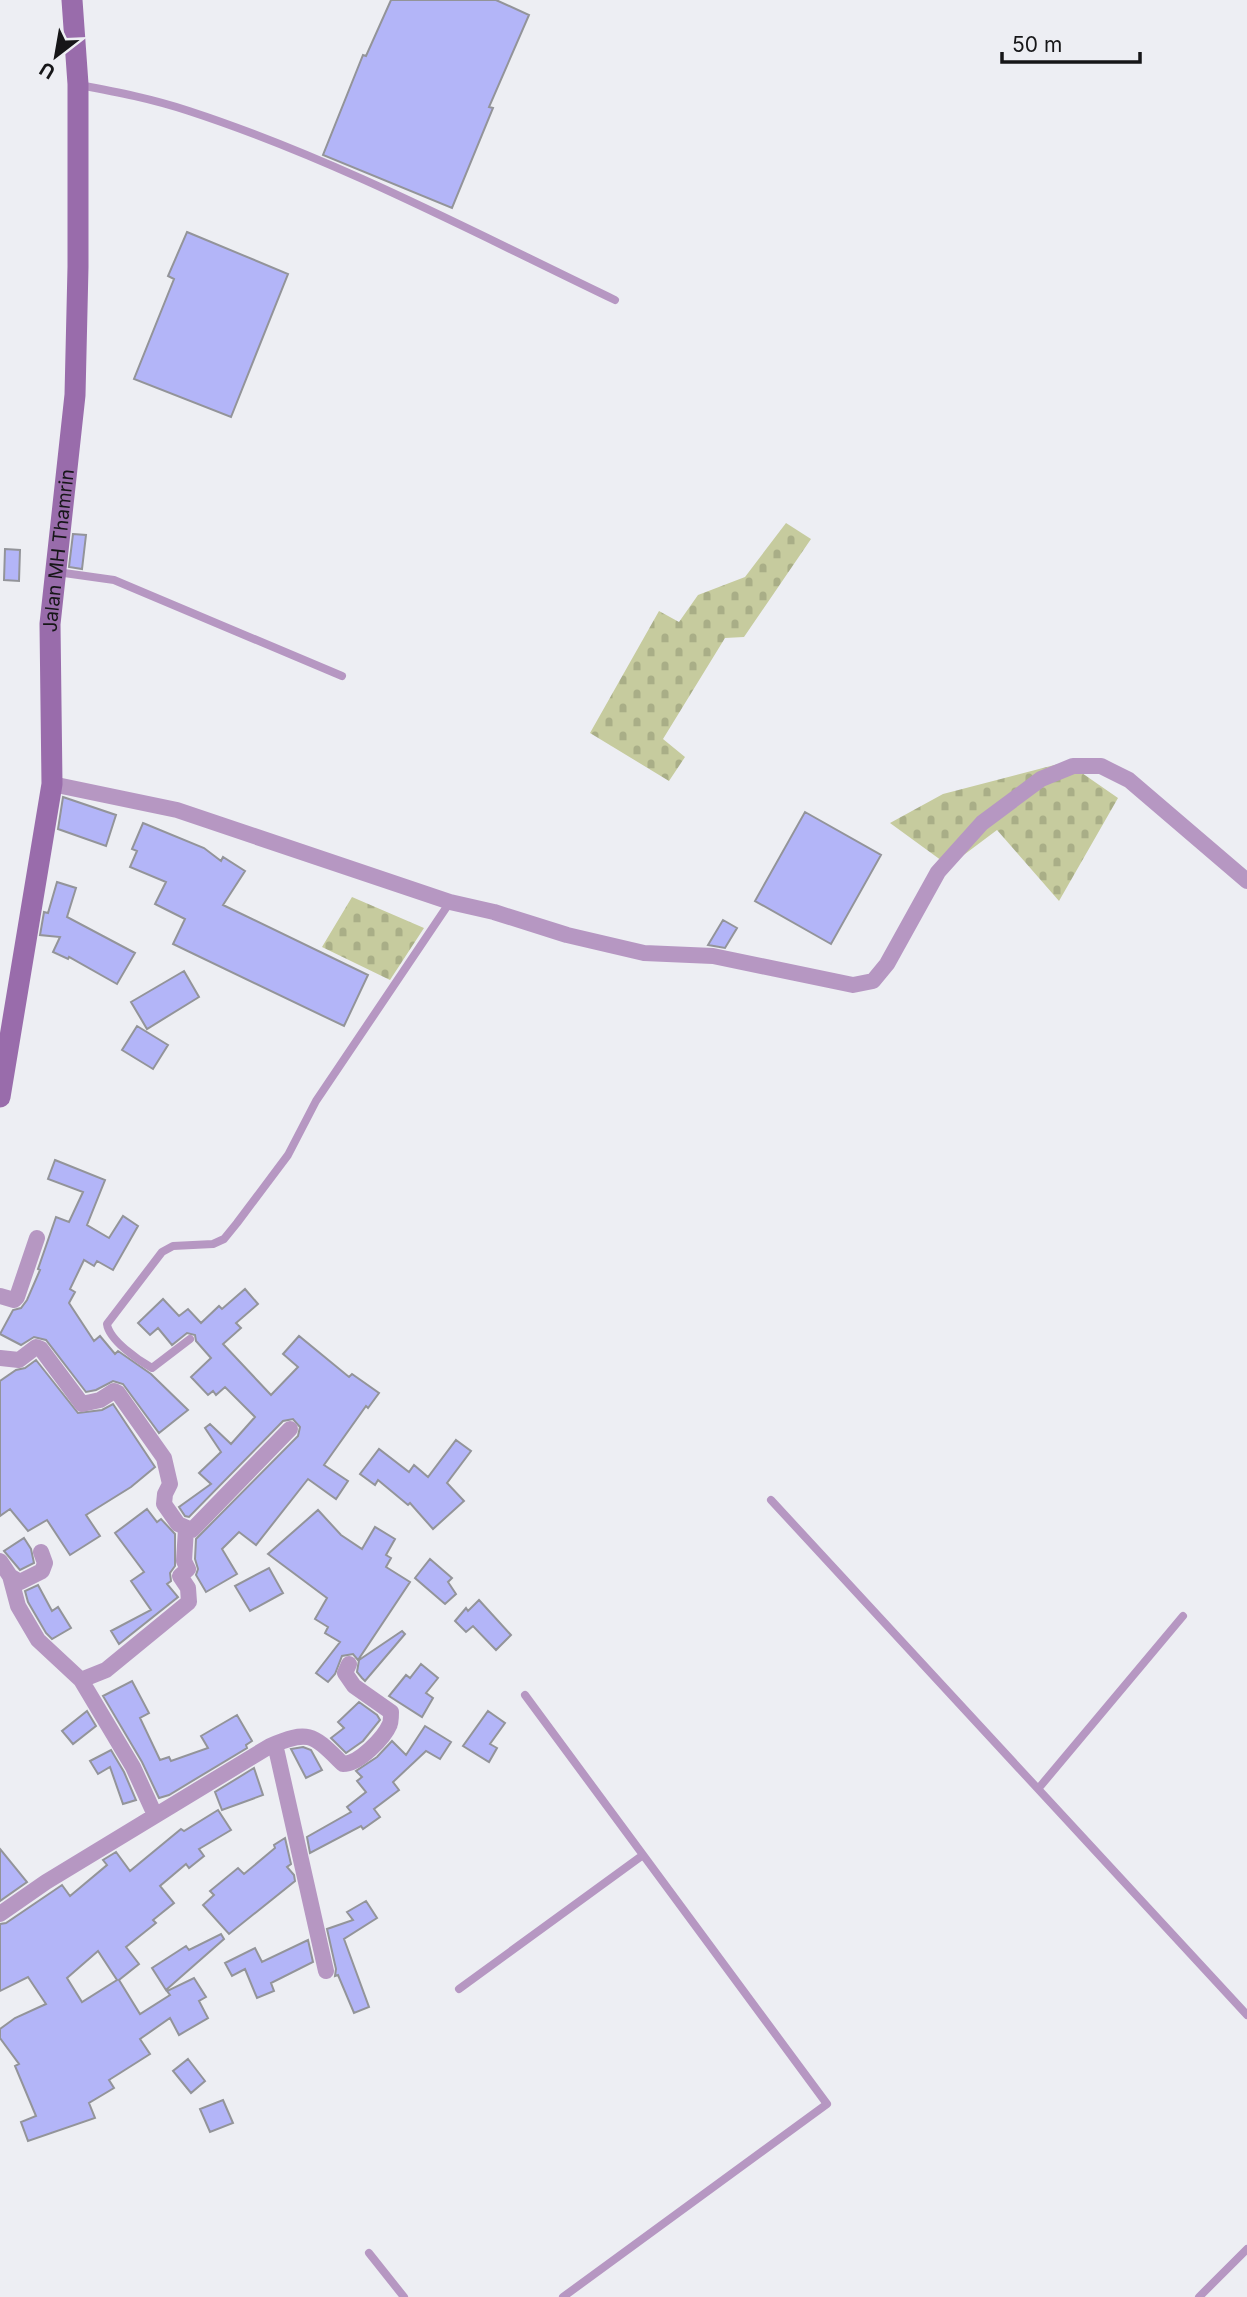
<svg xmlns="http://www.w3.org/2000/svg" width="1247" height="2297" font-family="Inter,sans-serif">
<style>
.cemetery{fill:url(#cemetery-stones)}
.building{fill:#b3b5f8;stroke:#939499;stroke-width:2;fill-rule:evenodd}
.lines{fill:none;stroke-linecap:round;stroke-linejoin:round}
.lane{stroke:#b697c2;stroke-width:8}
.street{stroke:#b697c2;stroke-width:16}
.secondary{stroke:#996cab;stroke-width:21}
.labels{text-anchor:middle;stroke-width:7;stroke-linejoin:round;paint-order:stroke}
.street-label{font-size:19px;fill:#161618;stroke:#edeef3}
</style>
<defs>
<pattern id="cemetery-stones" width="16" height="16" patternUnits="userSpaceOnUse" patternTransform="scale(1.75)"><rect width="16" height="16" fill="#c6cb9e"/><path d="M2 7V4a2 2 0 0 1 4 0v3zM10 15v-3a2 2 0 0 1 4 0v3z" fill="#a9ae87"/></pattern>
</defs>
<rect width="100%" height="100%" fill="#edeef3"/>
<path class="cemetery" d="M 786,523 L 811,539 L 744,637 L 725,638 L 663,739 L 685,757 L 669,781 L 590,733 L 659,611 L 679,622 L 698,595 L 745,577 Z
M 1066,762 L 1118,798 L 1059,901 L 997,830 L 949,866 L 890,823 L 943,794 Z
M 352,897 L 424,928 L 390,980 L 322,947 Z"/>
<path class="building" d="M 391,0 L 496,0 L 529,15 L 489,107 L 493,108 L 452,208 L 323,155 L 363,55 L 366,56 Z
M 187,232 L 288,274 L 231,417 L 134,379 L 174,279 L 168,276 Z
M 73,534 L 86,535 L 82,569 L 69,567 Z
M 5,549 L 20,550 L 19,581 L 4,580 Z
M 63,797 L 116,815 L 106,846 L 58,829 Z
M 805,812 L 881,855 L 831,944 L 755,901 Z
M 143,823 L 204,848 L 221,861 L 223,857 L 245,871 L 223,905 L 368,975 L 344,1026 L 173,944 L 185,919 L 155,904 L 166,882 L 130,867 L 137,851 L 132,849 Z
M 57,882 L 76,888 L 67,917 L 135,953 L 117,984 L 69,957 L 68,959 L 53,952 L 60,937 L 40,935 L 44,912 L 48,913 Z
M 723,920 L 737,928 L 725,948 L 708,945 Z
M 184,971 L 199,997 L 147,1029 L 131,1002 Z
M 137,1026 L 168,1045 L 153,1069 L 122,1050 Z
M 55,1160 L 105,1180 L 87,1225 L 109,1238 L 123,1216 L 138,1226 L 113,1270 L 97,1261 L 94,1266 L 84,1260 L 70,1289 L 75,1292 L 69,1303 L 94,1341 L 100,1336 L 115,1354 L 118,1351 L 151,1374 L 188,1410 L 159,1433 L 123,1384 L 113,1381 L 96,1390 L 86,1392 L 46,1340 L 34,1337 L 21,1345 L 0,1334 L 13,1310 L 21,1308 L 27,1300 L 40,1270 L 38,1269 L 56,1217 L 69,1222 L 83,1192 L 48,1179 Z
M 245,1289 L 258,1304 L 236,1323 L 241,1328 L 223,1344 L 271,1395 L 298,1367 L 283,1354 L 299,1336 L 349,1377 L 352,1374 L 379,1393 L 368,1408 L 366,1406 L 324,1465 L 348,1481 L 336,1499 L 308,1479 L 256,1545 L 239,1532 L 222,1549 L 237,1574 L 206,1592 L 196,1575 L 198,1569 L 195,1559 L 196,1539 L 298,1436 L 300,1427 L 293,1419 L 283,1421 L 189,1517 L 185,1516 L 179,1507 L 211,1484 L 199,1473 L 221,1452 L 205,1428 L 210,1424 L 231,1444 L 255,1417 L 225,1387 L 216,1395 L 213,1391 L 208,1395 L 191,1377 L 211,1358 L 196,1341 L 195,1335 L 187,1333 L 172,1345 L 158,1328 L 150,1335 L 138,1323 L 163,1299 L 179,1316 L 188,1309 L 201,1323 L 219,1306 L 222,1309 Z
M 36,1360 L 78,1413 L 102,1410 L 113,1404 L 155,1467 L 131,1487 L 86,1515 L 100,1536 L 70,1555 L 47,1520 L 28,1531 L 10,1509 L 0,1516 L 0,1381 L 16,1370 L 25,1368 Z
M 456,1440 L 471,1451 L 447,1483 L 464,1501 L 433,1529 L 410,1503 L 408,1505 L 378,1480 L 375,1485 L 360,1474 L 379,1449 L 409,1472 L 414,1465 L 428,1477 Z
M 147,1509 L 157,1522 L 161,1519 L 175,1534 L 175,1566 L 170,1573 L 171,1581 L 167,1584 L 178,1597 L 119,1644 L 111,1631 L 151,1610 L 131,1581 L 144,1572 L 115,1533 Z
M 318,1510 L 341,1535 L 362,1549 L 375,1527 L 395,1539 L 386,1555 L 391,1558 L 386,1567 L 410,1582 L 358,1660 L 353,1654 L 342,1656 L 335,1674 L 328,1682 L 316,1673 L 340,1642 L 325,1633 L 328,1627 L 315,1619 L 327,1598 L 268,1554 Z
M 24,1538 L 31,1549 L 34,1563 L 20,1570 L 4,1551 Z
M 430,1559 L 452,1578 L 448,1582 L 456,1594 L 445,1604 L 415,1578 Z
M 269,1568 L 283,1593 L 250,1611 L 235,1586 Z
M 38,1585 L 52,1611 L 58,1607 L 71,1628 L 52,1639 L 46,1633 L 28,1602 L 25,1591 Z
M 479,1600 L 511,1635 L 496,1650 L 473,1626 L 466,1632 L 455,1621 L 466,1608 L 468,1611 Z
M 402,1631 L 405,1634 L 365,1681 L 362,1678 L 357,1672 L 359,1660 Z
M 421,1664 L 438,1678 L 426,1693 L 433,1698 L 422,1717 L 389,1696 L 406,1675 L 410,1678 Z
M 132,1681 L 149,1713 L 140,1718 L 160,1760 L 169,1757 L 171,1761 L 208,1748 L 201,1736 L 237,1715 L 252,1741 L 246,1745 L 247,1748 L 169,1795 L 159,1798 L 142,1762 L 103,1696 Z
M 359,1702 L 377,1715 L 380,1720 L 363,1741 L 346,1753 L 331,1738 L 344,1728 L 338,1722 Z
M 87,1711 L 96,1726 L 73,1744 L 62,1731 Z
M 488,1711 L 505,1723 L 490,1744 L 497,1748 L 489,1762 L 463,1746 Z
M 425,1726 L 451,1742 L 440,1759 L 426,1751 L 393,1782 L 399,1790 L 374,1809 L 380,1817 L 363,1829 L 361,1826 L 310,1853 L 307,1837 L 351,1812 L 347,1807 L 366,1792 L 357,1781 L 362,1777 L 356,1771 L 377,1757 L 392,1741 L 406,1755 Z
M 303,1747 L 311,1750 L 322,1770 L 306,1778 L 291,1749 Z
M 111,1750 L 124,1772 L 136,1800 L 123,1804 L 110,1767 L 98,1774 L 90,1761 Z
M 254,1768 L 263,1795 L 222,1810 L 215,1792 Z
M 218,1810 L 231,1830 L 199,1849 L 204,1856 L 189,1868 L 186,1864 L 160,1886 L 174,1903 L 153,1920 L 156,1923 L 126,1947 L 139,1964 L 119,1980 L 140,2014 L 170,1995 L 167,1991 L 194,1978 L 206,1997 L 199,2001 L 208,2018 L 179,2035 L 170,2018 L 140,2039 L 150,2054 L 109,2080 L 114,2088 L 89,2103 L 95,2118 L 28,2141 L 21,2122 L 36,2116 L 15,2066 L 19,2064 L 0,2038 L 0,2029 L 15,2018 L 46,2004 L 28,1977 L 0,1991 L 0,1924 L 6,1923 L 62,1885 L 70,1896 L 107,1865 L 103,1860 L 116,1852 L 130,1871 L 181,1829 L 184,1831 ZM 98,1951 L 117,1980 L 82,2002 L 67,1978 Z
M 285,1838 L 291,1864 L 287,1867 L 294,1875 L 295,1881 L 229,1934 L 203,1905 L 214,1895 L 210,1891 L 238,1868 L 244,1874 L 275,1848 L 274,1845 Z
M 0,1849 L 27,1882 L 0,1901 Z
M 366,1901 L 377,1918 L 344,1939 L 369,2007 L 354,2013 L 338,1975 L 335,1976 L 336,1969 L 327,1929 L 353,1920 L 347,1912 Z
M 221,1934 L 224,1939 L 166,1990 L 152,1968 L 186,1946 L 189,1950 Z
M 308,1940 L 313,1962 L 271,1983 L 274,1991 L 257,1998 L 245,1969 L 232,1976 L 225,1963 L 255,1948 L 262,1962 Z
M 188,2059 L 205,2081 L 191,2093 L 173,2071 Z
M 223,2100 L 233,2123 L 210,2132 L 200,2109 Z"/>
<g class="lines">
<path class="lane" d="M 80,85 C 117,92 153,99 189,111 C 336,159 475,233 615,300
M 57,572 L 114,580 L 342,676
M 190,1339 L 152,1368 C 138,1360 109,1340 107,1324 L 162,1252 L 173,1246 L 213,1244 L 224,1239 L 237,1223 L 288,1155 L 316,1101 L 450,902
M 771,1500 L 1247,2015
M 525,1695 L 827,2104 L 563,2297
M 1038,1789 L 1183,1616
M 459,1989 L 643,1855
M 369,2253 L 404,2297
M 1199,2297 L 1247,2249"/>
<path class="street" d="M 52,784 L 177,810 L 450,902 L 494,912 L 567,935 L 644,953 L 713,956 L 853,985 L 873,981 L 887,964 L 938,872 L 982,823 L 1041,779 L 1073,766 L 1101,766 L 1129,780 L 1247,881
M 0,1296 L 14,1300 L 17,1297 L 37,1238
M 0,1358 L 19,1360 L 36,1347 L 41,1349 L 82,1404 L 100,1400 L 114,1391 L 118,1393 L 164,1458 L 170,1484 L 165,1494 L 164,1504 L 178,1524 L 192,1530 L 290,1429
M 0,1561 L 10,1576 L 20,1582 L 42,1571 L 45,1563 L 41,1552
M 10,1576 L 18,1606 L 38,1640 L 81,1680 L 133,1767 L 155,1815
M 81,1680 L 106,1670 L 189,1602 L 188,1588 L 180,1576 L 188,1569 L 184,1561 L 186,1529
M 275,1744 L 326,1971
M 0,1914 L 46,1882 L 270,1746 C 310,1729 313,1735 343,1764 C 359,1764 384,1738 390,1724 C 391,1723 391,1713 391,1712 L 354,1686 L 345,1673 L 349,1664"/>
<path class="secondary" id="s1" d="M 0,1097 L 52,784 L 50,624 L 75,395 L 78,267 L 78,84 L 72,0"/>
</g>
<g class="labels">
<g class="street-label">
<text dy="7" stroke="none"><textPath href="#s1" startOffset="551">Jalan MH Thamrin</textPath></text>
</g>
</g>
<g transform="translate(56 56) rotate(211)" stroke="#edeef3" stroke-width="5" paint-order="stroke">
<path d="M0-5L12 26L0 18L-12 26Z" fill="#161618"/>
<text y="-10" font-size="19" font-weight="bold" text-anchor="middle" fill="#161618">U</text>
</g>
<path d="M1002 52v10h138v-10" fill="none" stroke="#161618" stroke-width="3.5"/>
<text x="1012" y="52" font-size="21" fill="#161618" stroke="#edeef3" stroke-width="5" paint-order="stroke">50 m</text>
</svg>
